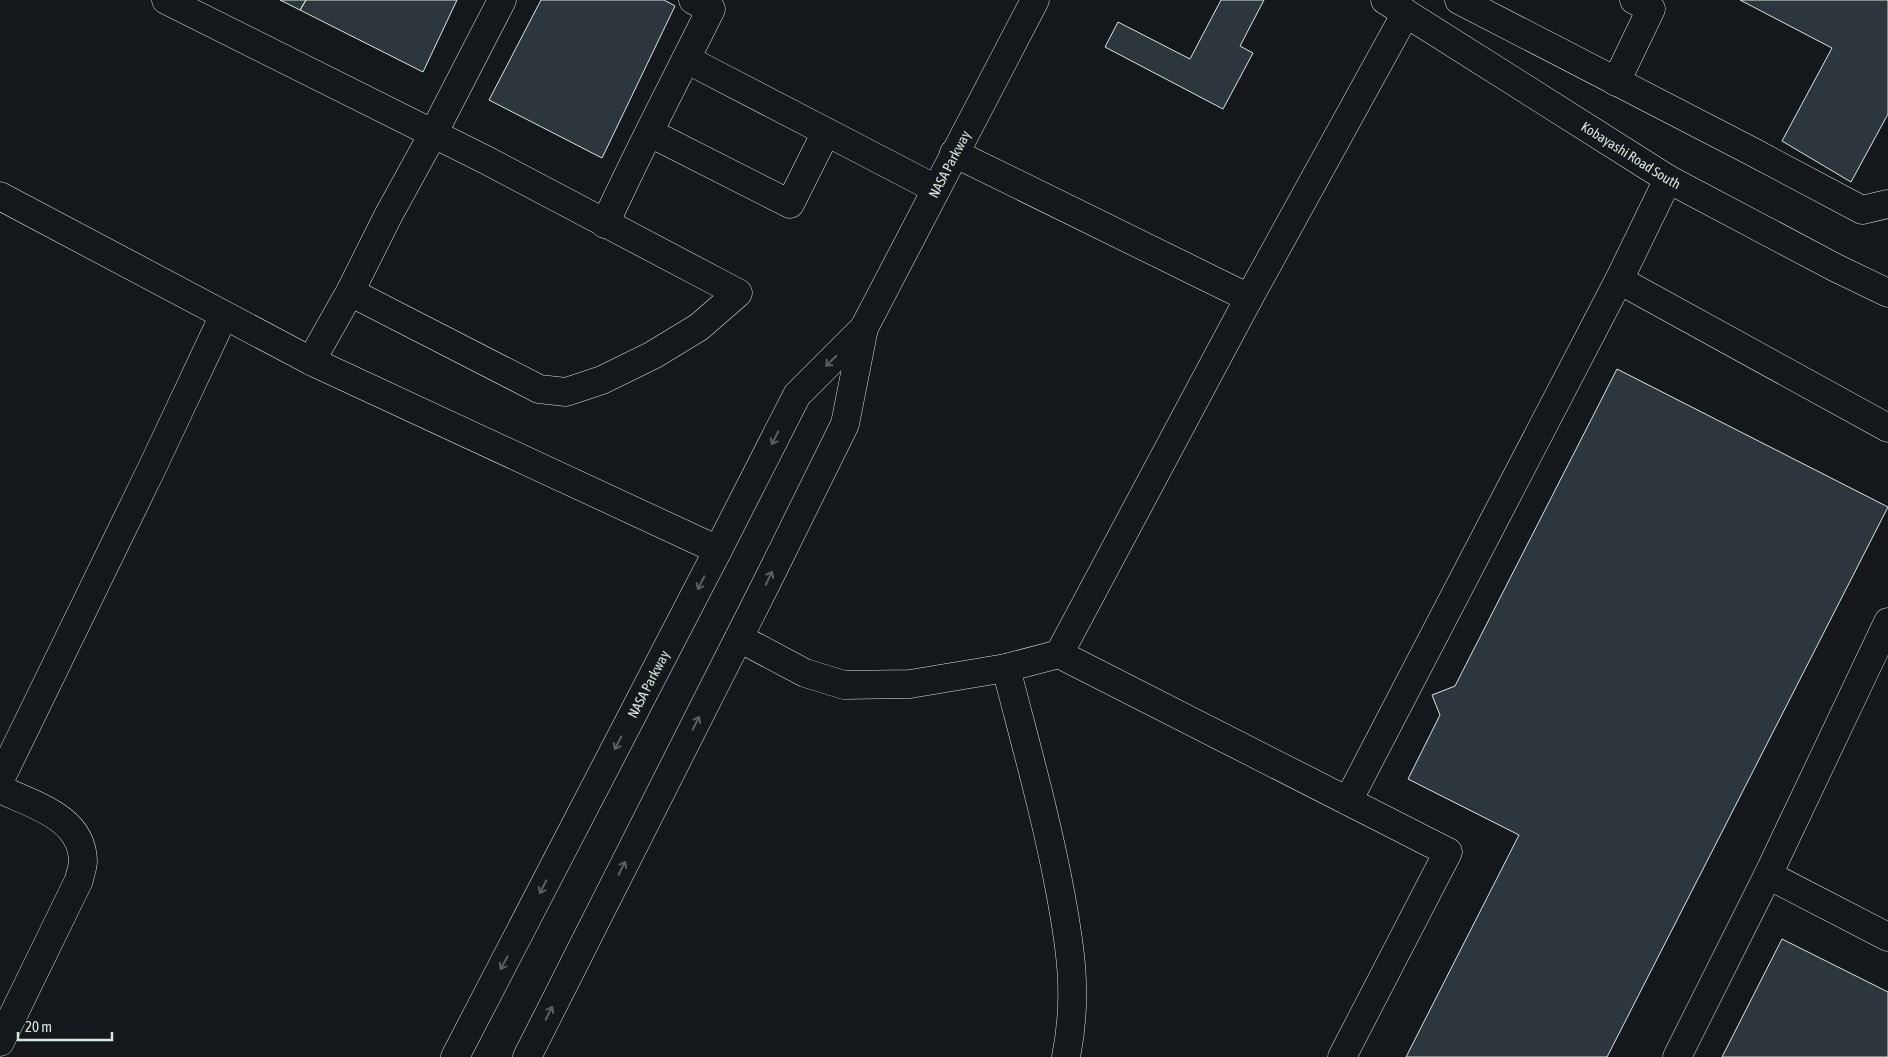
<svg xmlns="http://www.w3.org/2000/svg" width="1888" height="1057" font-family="'Asap Condensed',sans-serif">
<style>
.building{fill:#2c363c;stroke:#d8e6dc}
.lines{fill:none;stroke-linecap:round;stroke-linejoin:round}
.minor-casing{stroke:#d8e6dc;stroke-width:29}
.major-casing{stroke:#d8e6dc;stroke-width:29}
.minor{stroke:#14181c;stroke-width:28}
.major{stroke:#14181c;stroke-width:28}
.oneway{stroke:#59605f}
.labels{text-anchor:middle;stroke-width:4;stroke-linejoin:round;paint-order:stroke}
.street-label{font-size:14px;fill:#d8e6dc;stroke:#14181c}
</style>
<rect width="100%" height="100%" fill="#14181c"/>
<path class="building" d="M 280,0 L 306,0 L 300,10 Z
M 306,0 L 457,0 L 423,72 L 300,10 Z
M 541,0 L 664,0 L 675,6 L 602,158 L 489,100 Z
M 1221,0 L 1264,0 L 1240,46 L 1253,53 L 1223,109 L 1105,47 L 1118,22 L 1190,59 Z
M 1740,0 L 1888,0 L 1888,114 L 1851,182 L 1782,141 L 1832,48 Z
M 1617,369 L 1888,507 L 1607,1057 L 1406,1057 L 1519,835 L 1408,779 L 1440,715 L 1432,695 L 1455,686 Z
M 1782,939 L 1888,992 L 1888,1057 L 1722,1057 Z"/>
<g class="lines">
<g class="minor-casing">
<g id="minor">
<path d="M 166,0 L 486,160 L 738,293 L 699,327 L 653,355 L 602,380 L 566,392 L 539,389 L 350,292"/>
<path id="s1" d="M 1385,0 L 1668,179 L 1836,268 L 1888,293"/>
<path d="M 1459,0 L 1753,152 L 1862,210 L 1888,204"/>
<path d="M 686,59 L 936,189"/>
<path d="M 1616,82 L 1651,9 L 1634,0"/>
<path d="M 650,133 L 790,204 L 826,132"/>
<path d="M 954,153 L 1249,298"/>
<path d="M 0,196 L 311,361 L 718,550"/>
<path d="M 605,224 C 638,151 676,80 711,9 L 693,0"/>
<path d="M 1619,280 L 1888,428"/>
<path d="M 311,361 L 350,292 L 388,216 L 433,134 L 502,0"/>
<path d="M 739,638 L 805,673 L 844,685 L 910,684 L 1006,668 C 1025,742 1046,816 1060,891 C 1071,950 1078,997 1066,1057"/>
<path d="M 1059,654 L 1448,852 L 1342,1057"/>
<path d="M 1006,668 L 1059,654 L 1249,298 L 1406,13"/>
<path d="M 0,780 L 153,466 L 224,315"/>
<path d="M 0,789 C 33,805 82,817 83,861 C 83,867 80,874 79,880 L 0,1042"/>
<path d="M 1348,801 L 1619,280 L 1668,179"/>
<path d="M 1768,875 L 1888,937"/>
<path d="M 1677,1057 L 1768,875 L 1888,622"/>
</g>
</g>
<g class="major-casing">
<g id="major">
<path id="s2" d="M 455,1057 L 718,550 L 797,395 L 864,328"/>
<path id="s3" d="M 527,1057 L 769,578 L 845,424 L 864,328 L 1035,0"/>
</g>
</g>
<use href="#minor" class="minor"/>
<use href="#major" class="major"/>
</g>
<defs><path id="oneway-shaft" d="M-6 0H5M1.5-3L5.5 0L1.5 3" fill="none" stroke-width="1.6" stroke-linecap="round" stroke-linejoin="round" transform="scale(1.25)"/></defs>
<g class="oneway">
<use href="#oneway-shaft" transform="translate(831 361) rotate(135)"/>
<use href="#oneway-shaft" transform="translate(775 438) rotate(117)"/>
<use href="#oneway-shaft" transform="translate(769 578) rotate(-64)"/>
<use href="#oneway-shaft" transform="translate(701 583) rotate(117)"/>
<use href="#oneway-shaft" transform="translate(696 723) rotate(-63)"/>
<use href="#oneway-shaft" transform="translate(618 743) rotate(117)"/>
<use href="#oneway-shaft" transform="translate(622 868) rotate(-63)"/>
<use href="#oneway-shaft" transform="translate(543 887) rotate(117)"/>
<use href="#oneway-shaft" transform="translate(504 963) rotate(118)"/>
<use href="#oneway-shaft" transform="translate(549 1013) rotate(-63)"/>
</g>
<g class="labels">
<g class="street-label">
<text dy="5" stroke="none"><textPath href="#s1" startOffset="291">Kobayashi Road South</textPath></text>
<text dy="5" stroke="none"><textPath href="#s3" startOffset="991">NASA Parkway</textPath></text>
<text dy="5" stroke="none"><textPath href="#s2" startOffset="420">NASA Parkway</textPath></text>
</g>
</g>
<path d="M18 1032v8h94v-8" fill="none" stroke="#d8e6dc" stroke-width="2.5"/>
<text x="25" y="1032" font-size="15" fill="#d8e6dc" stroke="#14181c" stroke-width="4" paint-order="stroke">20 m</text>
</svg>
